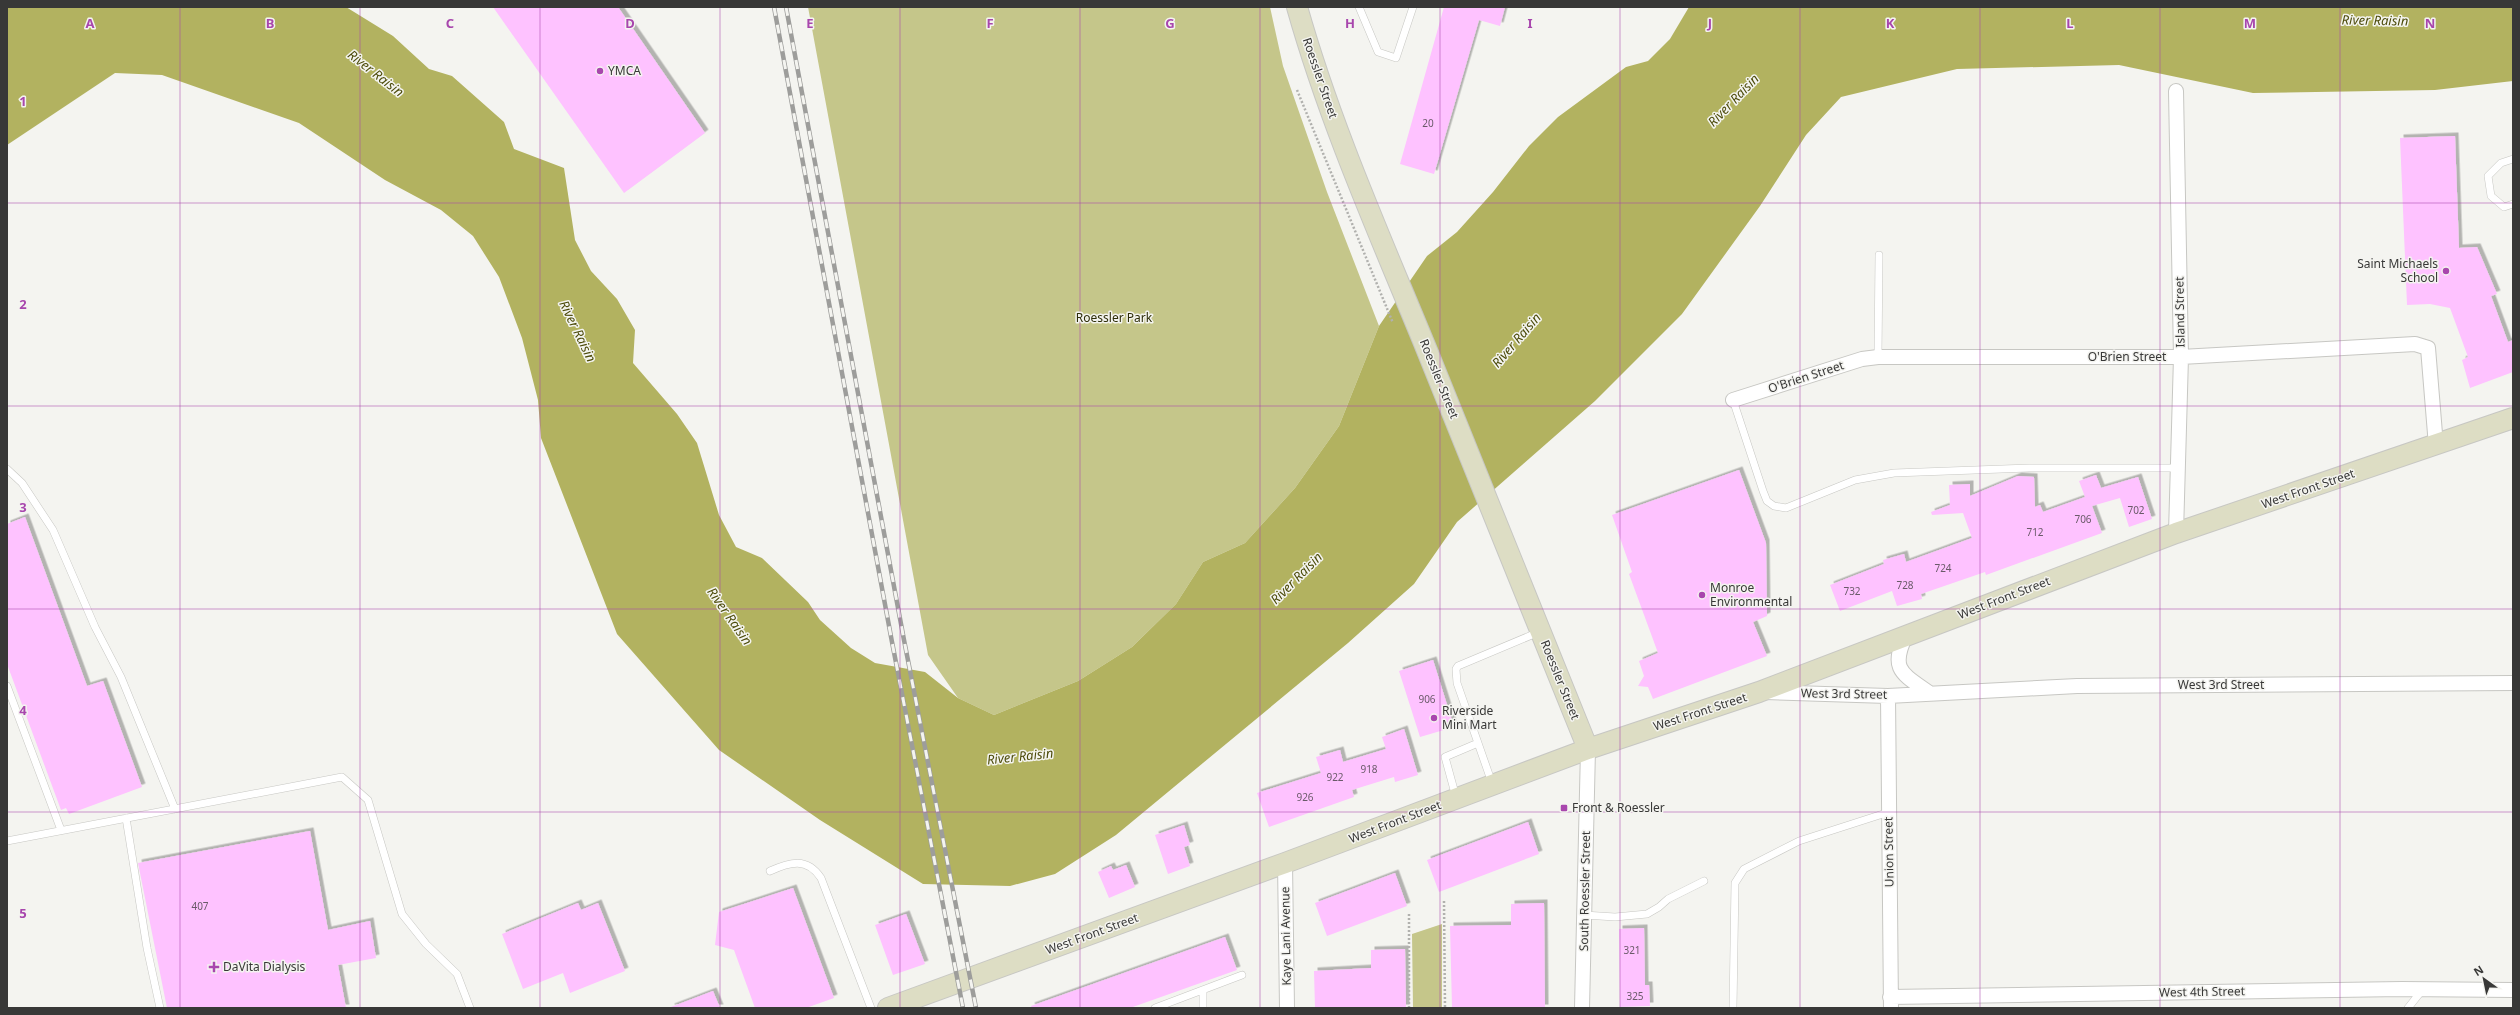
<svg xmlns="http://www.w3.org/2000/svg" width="2520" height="1015" font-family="'Noto Sans',sans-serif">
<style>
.green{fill:#c5c68a}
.water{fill:#b2b260}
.building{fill:#fec2ff;filter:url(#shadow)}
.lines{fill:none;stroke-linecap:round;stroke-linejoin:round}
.lane-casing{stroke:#c7c7c3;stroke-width:8}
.street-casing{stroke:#c7c7c3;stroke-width:16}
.secondary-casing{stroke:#c7c7c3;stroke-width:22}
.path{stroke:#b1b1ae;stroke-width:2.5;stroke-dasharray:2 2;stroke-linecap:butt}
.lane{stroke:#fff;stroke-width:7}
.street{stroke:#fff;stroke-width:14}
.secondary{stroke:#ddddc4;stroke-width:20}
.rail-casing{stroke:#9d9d9b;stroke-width:4.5}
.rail{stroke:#f4f4f0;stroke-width:3;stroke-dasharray:9;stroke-linecap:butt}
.grid{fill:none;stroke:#a846ad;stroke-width:1;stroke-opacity:0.55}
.poi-dot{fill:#a846ad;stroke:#f4f4f0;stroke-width:1.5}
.labels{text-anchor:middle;stroke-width:3;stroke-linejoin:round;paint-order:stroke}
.number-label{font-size:10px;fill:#6a5a69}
.poi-label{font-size:12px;fill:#383837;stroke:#f4f4f0;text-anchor:start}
.street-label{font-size:12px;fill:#383837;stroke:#f4f4f0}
.park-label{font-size:12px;fill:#2d2d08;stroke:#f4f4f0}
.water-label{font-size:13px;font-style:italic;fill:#4c4b0a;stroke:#f4f4f0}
.grid-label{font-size:13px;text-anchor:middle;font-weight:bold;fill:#a846ad;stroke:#f4f4f0;stroke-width:3;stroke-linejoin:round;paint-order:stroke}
</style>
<defs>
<filter id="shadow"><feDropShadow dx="3.5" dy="-3.5" stdDeviation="0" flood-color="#0004"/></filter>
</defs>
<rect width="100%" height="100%" fill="#f4f4f0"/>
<path class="green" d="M 808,7 L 1270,7 L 1283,66 L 1327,192 L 1379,326 L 1339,426 L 1295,488 L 1245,543 L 1203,562 L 1176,604 L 1132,647 L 1078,681 L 994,715 L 958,698 L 928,655 Z
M 1442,924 L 1442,1008 L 1413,1008 L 1412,934 Z"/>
<path class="water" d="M 7,7 L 346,7 L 393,36 L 429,69 L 452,76 L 504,122 L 514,149 L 564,168 L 575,240 L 591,271 L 617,299 L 635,330 L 633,363 L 677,414 L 697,443 L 719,515 L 736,547 L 762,558 L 808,602 L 820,620 L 851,648 L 875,663 L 925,672 L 958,698 L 994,715 L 1078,681 L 1132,647 L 1176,604 L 1203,562 L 1245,543 L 1295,488 L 1339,426 L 1379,326 L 1427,256 L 1457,232 L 1493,192 L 1529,146 L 1558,117 L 1626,67 L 1648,61 L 1670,39 L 1689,7 L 2513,7 L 2513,81 L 2435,90 L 2253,93 L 2119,65 L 1957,69 L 1841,97 L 1806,135 L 1760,206 L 1682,314 L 1595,401 L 1457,522 L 1414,584 L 1348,643 L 1116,835 L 1055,874 L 1010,886 L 923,884 L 820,820 L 719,750 L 617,634 L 541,438 L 538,400 L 522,338 L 499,277 L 473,236 L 441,210 L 385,180 L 299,123 L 162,75 L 115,73 L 7,145 Z"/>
<path class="building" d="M 493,7 L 618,7 L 705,133 L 624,193 Z
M 1444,7 L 1505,7 L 1500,26 L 1479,20 L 1434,174 L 1400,164 Z
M 2455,136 L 2459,248 L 2477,247 L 2497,294 L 2491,296 L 2508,342 L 2513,340 L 2513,372 L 2470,388 L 2462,360 L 2468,357 L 2450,308 L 2430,304 L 2407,305 L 2400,138 Z
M 1739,470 L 1766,543 L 1767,616 L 1753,622 L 1767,656 L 1653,699 L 1648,687 L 1638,686 L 1644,676 L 1639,661 L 1658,653 L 1629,574 L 1632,572 L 1612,515 Z
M 2096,475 L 2101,488 L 2138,477 L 2152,519 L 2129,527 L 2120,498 L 2092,506 L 2102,533 L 1986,575 L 1985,572 L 1921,594 L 1922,599 L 1897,606 L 1892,591 L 1840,611 L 1830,585 L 1884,564 L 1883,560 L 1904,554 L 1906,562 L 1972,538 L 1963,513 L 1932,515 L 1931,512 L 1950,505 L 1949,485 L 1970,484 L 1970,496 L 2018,476 L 2034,477 L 2035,507 L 2040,505 L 2043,512 L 2085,497 L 2079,481 Z
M 25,517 L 87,686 L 103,681 L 142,787 L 69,814 L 66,808 L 61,810 L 7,664 L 7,524 Z
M 1433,660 L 1454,727 L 1420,737 L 1399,671 Z
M 1404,729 L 1418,775 L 1395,782 L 1394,777 L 1352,790 L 1354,797 L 1269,827 L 1257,793 L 1321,773 L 1316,757 L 1340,750 L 1343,762 L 1386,749 L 1382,737 Z
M 1528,822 L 1539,854 L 1439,892 L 1427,860 Z
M 1184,825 L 1190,845 L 1184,847 L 1190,866 L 1168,874 L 1155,835 Z
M 310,831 L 328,930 L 370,921 L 376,958 L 338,965 L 346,1008 L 167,1008 L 138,863 Z
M 1126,865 L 1135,887 L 1109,898 L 1098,872 L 1111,866 L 1113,870 Z
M 1395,873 L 1407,906 L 1327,936 L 1315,903 Z
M 793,888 L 834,998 L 806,1008 L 755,1008 L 734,950 L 715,945 L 719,912 Z
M 578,903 L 581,910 L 598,903 L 625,971 L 570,993 L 563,973 L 523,989 L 502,934 Z
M 1544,903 L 1545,1008 L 1452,1008 L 1450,926 L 1511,925 L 1511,904 Z
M 906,914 L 925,964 L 893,975 L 875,925 Z
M 1644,928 L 1645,985 L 1649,985 L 1650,1006 L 1620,1007 L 1619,929 Z
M 1225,937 L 1237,970 L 1130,1008 L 1032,1008 L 1031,1006 Z
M 1405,949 L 1406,1008 L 1315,1008 L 1314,971 L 1371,968 L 1371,950 Z
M 713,991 L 720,1008 L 671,1008 L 671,1007 Z"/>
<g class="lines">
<g class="lane-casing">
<path id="lane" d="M 1359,7 L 1378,52 L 1396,58 L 1413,7
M 2513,159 L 2501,163 L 2488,176 L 2491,196 L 2504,207 L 2513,204
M 1878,357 L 1879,255
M 1733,400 L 1763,491 L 1767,501 L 1774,506 L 1786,508 L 1855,480 L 1894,473 L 2029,468 L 2178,468
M 7,469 L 22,483 L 53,530 L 95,627 L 121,677 L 175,809
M 7,686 L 61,830
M 1492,783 L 1457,683 L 1456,669 L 1458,666 L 1539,632
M 1456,797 L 1445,757 L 1478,743
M 126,818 L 147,948 L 160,1008
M 7,841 L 342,777 L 368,800 L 402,914 L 426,944 L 457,974 L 470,1008
M 770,871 C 790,862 807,857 821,878 L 871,1008
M 1584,915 L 1615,917 L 1647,914 L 1659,907 L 1668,899 L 1704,881
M 1203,990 L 1203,1008
M 1155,1008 L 1242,975
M 1733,1008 L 1735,883 L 1744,869 L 1799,841 L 1889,812
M 2408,1008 L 2423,989"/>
</g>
<g class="street-casing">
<path id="street" d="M 2176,91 L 2181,357 L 2176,533
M 1733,400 L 1862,359 L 1878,357 L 2181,357 L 2415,344 L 2428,348 L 2436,446
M 1906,635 C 1890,669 1901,673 1928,692
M 1765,692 L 1888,696 L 2077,686 L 2513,683
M 1888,696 L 1891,1008
M 1285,863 L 1287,1008
M 1890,997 L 2402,989 L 2513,990
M 1582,1008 L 1588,749"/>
</g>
<g class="secondary-casing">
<path id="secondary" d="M 1297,7 C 1330,124 1380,236 1426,348 C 1481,481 1534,615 1588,749
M 888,1008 L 1285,863 L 1588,749 L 1759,692 L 2176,533 L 2513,418"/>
</g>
<path class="path" d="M 1297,90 L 1393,323
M 1444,901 L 1445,1008
M 1409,1008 L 1409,913"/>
<use href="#lane" class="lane"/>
<use href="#street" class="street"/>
<use href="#secondary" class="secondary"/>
<g class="rail-casing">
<path id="rail" d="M 774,7 L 892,642 L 963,1008
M 786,7 L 904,640 L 976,1008"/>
</g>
<use href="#rail" class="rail"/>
</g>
<path class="grid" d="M 180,7 L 180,1008M 360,7 L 360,1008M 540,7 L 540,1008M 720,7 L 720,1008M 900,7 L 900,1008M 1080,7 L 1080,1008M 1260,7 L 1260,1008M 1440,7 L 1440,1008M 1620,7 L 1620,1008M 1800,7 L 1800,1008M 1980,7 L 1980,1008M 2160,7 L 2160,1008M 2340,7 L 2340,1008M 7,203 L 2513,203M 7,406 L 2513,406M 7,609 L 2513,609M 7,812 L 2513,812"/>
<g class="poi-dot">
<circle cx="600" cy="71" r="4"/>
<circle cx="2446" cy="271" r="4"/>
<circle cx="1702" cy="595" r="4"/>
<circle cx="1434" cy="718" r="4"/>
<rect x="1560" y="804" width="8" height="8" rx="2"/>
<path d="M212 961h4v4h4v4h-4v4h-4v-4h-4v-4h4z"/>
</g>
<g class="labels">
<g class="number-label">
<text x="1428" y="127">20</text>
<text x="2136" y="514">702</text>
<text x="2083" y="523">706</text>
<text x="2035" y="536">712</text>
<text x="1943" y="572">724</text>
<text x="1905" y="589">728</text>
<text x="1852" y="595">732</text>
<text x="1427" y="703">906</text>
<text x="1369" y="773">918</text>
<text x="1335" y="781">922</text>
<text x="1305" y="801">926</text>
<text x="200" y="910">407</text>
<text x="1632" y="954">321</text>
<text x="1635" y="1000">325</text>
</g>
<g class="poi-label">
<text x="608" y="75">YMCA</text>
<text x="2438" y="268" text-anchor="end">Saint Michaels<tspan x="2438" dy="14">School</tspan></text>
<text x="1710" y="592">Monroe<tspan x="1710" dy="14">Environmental</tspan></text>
<text x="1442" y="715">Riverside<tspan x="1442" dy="14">Mini Mart</tspan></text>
<text x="1572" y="812">Front &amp; Roessler</text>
<text x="223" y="971">DaVita Dialysis</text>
</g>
<g class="street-label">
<text transform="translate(1320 78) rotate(71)" y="4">Roessler Street</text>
<text transform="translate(2180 312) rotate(-91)" y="4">Island Street</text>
<text x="2127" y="361">O'Brien Street</text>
<text transform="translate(1806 377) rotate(-18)" y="4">O'Brien Street</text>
<text transform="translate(1439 379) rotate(68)" y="4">Roessler Street</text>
<text transform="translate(2308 489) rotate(-19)" y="4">West Front Street</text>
<text transform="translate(2004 598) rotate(-21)" y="4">West Front Street</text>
<text transform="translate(1560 680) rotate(68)" y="4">Roessler Street</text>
<text x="2221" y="689">West 3rd Street</text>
<text transform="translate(1844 694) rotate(1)" y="4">West 3rd Street</text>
<text transform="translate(1700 712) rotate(-18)" y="4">West Front Street</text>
<text transform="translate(1395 822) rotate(-21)" y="4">West Front Street</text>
<text transform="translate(1889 852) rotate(-91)" y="4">Union Street</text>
<text transform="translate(1585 891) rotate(-89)" y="4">South Roessler Street</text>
<text transform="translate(1092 934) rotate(-20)" y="4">West Front Street</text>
<text transform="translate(1286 936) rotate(-91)" y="4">Kaye Lani Avenue</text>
<text transform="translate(2202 992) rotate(-1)" y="4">West 4th Street</text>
</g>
<g class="park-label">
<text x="1114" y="322">Roessler Park</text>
</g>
<g class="water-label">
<text transform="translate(2375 20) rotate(1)" y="5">River Raisin</text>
<text transform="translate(376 73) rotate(38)" y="5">River Raisin</text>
<text transform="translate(1733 100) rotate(-46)" y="5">River Raisin</text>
<text transform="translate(578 331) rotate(64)" y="5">River Raisin</text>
<text transform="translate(1516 340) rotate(-49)" y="5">River Raisin</text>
<text transform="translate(1296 578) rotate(-45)" y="5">River Raisin</text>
<text transform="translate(730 616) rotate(55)" y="5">River Raisin</text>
<text transform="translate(1020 756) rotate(-6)" y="5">River Raisin</text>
</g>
</g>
<g class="grid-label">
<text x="90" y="28">A</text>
<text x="270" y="28">B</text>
<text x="450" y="28">C</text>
<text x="630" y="28">D</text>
<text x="810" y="28">E</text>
<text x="990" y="28">F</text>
<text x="1170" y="28">G</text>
<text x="1350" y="28">H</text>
<text x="1530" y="28">I</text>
<text x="1710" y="28">J</text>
<text x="1890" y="28">K</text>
<text x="2070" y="28">L</text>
<text x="2250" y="28">M</text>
<text x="2430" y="28">N</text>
<text x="23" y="106">1</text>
<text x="23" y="309">2</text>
<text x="23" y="512">3</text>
<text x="23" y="715">4</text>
<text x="23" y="918">5</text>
</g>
<rect width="2520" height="1015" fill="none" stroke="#383837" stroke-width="16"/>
<g transform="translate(2484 979) rotate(327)" stroke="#f4f4f0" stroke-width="3" paint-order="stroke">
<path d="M0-3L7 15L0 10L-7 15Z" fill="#383837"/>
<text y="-6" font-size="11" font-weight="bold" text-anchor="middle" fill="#383837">N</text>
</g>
</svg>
